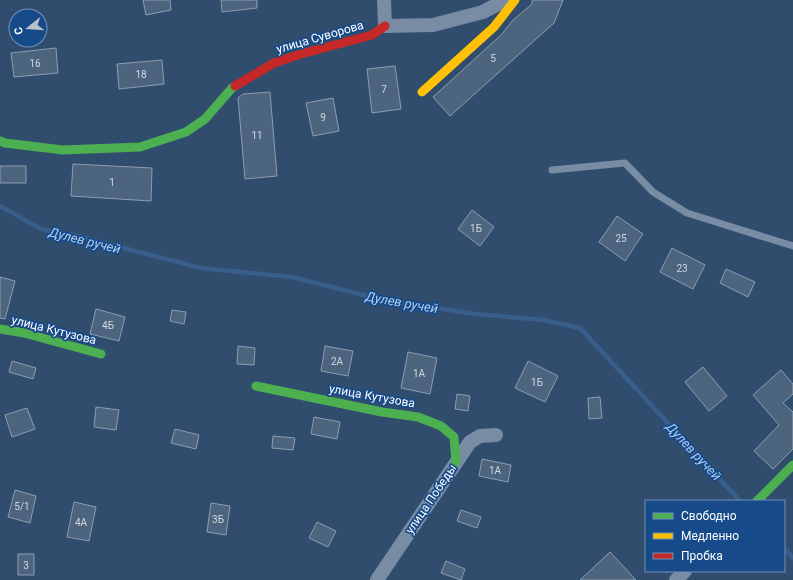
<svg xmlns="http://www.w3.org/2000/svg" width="793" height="580" font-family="Roboto,sans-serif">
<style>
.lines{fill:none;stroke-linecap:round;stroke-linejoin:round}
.stream{stroke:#395e8b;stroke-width:4.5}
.building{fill:#4d647f;stroke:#8c9db1}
.lane{stroke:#788ca4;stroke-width:7}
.street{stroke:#788ca4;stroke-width:14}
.fast{stroke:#4caf50;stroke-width:9}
.slow{stroke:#ffc107;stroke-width:9}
.jam{stroke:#c62828;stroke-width:9}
.labels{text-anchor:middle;stroke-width:3.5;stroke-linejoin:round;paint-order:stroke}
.number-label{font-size:10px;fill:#d2d8df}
.street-label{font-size:12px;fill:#fff;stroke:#174a88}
.water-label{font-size:13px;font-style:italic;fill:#aacdf5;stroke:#174a88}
</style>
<rect width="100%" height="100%" fill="#314d6e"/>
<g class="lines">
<path class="stream" d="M 0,206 L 41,229 L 77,236 L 201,268 L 292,277 L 379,299 L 475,314 L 544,320 L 580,328 L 740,501
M 784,548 L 793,558"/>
</g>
<path class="building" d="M 143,0 L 170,0 L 171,10 L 146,15 Z
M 221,0 L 257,0 L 257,8 L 222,12 Z
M 533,0 L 563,0 L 554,23 L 450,116 L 433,97 L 501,35 L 513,20 L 531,5 Z
M 56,48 L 58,73 L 14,77 L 11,53 Z
M 162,60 L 164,84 L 119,89 L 117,64 Z
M 395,66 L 401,109 L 372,113 L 367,69 Z
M 270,92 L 277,176 L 245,179 L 238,98 L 243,94 Z
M 333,98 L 339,131 L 313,136 L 306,103 Z
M 73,164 L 152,168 L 151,201 L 71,196 Z
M 0,166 L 26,166 L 26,183 L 0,183 Z
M 472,210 L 494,227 L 480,246 L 458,229 Z
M 617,216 L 643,234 L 625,261 L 599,242 Z
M 672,248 L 705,265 L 693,289 L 660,272 Z
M 726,269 L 755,282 L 748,297 L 720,283 Z
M 0,277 L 15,281 L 5,319 L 0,318 Z
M 96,309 L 125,317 L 119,341 L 90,334 Z
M 172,310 L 186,312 L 184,324 L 170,321 Z
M 238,346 L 255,348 L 254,365 L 237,364 Z
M 325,346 L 353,351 L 348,376 L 321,371 Z
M 408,352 L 437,358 L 430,394 L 401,388 Z
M 12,361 L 36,368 L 33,379 L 9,372 Z
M 528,361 L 558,376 L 545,402 L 515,388 Z
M 703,367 L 727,396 L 709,411 L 685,382 Z
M 781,370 L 793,384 L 793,394 L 783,403 L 793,412 L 793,449 L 773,469 L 754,451 L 779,425 L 753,395 Z
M 457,394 L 470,396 L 468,411 L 455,409 Z
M 600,397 L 602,418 L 589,419 L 588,398 Z
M 96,407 L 119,410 L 116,430 L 94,427 Z
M 27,408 L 35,429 L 12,437 L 5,415 Z
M 314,417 L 340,422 L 337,439 L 311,434 Z
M 175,429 L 199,435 L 196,449 L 171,443 Z
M 273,436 L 295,438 L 293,450 L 272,448 Z
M 482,459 L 511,465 L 508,482 L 479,476 Z
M 15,490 L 36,496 L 30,523 L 8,517 Z
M 74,502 L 96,507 L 89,541 L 67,537 Z
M 211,503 L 230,506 L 226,535 L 207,532 Z
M 461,510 L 481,517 L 477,528 L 457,521 Z
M 317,522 L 336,531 L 328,547 L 309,538 Z
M 610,552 L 636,580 L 580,580 Z
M 18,554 L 34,554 L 34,575 L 18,575 Z
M 446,561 L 465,569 L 461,580 L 441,573 Z"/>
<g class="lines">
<path class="lane" d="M 552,170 L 625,163 L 653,192 L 687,213 L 793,246"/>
<path class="street" d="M 384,0 L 385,26 L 433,25 L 483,12 L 505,0
M 377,580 L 470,442 L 480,436 L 496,435
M 676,580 L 685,571"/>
<path class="fast" d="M 0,141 L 5,143 L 63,150 L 140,147 L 186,132 L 205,119 L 232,88 L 235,86
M 0,329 L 24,333 L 101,354
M 256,386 L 382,412 L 418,417 L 441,426 L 454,437 L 456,462
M 757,501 L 793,465"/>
<path class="slow" d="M 422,92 L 494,27 L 515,0"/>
<path class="jam" d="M 235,86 L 274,63 L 301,54 L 372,35 L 385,26"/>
</g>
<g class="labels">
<g class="number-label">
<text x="493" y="62">5</text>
<text x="35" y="67">16</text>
<text x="141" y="78">18</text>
<text x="384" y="93">7</text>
<text x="323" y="121">9</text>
<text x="257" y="139">11</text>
<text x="112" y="186">1</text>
<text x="476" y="232">1Б</text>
<text x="621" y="242">25</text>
<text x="682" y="272">23</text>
<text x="108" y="329">4Б</text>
<text x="337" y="365">2А</text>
<text x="419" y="377">1А</text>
<text x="537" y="386">1Б</text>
<text x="495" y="474">1А</text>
<text x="22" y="510">5/1</text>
<text x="218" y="523">3Б</text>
<text x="81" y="526">4А</text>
<text x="26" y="569">3</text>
</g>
<g class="street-label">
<text transform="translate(320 37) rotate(-16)" y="4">улица Суворова</text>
<text transform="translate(54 330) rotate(14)" y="4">улица Кутузова</text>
<text transform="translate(372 396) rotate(10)" y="4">улица Кутузова</text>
<text transform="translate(431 499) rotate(-56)" y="4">улица Победы</text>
</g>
<g class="water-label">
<text transform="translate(85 240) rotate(14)" y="5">Дулев ручей</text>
<text transform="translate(402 302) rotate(10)" y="5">Дулев ручей</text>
<text transform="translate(694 451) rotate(47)" y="5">Дулев ручей</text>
</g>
</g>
<rect x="645" y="500" width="140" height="72" fill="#174a88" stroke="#7492b8"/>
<rect x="653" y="513" width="20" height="6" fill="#4caf50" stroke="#7492b8"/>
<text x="681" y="520" font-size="12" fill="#ffffff">Свободно</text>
<rect x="653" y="533" width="20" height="6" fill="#ffc107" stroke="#7492b8"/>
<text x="681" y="540" font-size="12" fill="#ffffff">Медленно</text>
<rect x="653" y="553" width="20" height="6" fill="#c62828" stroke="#7492b8"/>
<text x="681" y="560" font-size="12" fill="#ffffff">Пробка</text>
<g transform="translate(28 28) rotate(253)"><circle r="19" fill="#174a88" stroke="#7492b8"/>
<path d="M0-3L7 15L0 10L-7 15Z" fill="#b7c1cc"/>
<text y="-6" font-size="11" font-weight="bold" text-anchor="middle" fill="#ffffff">С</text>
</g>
</svg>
